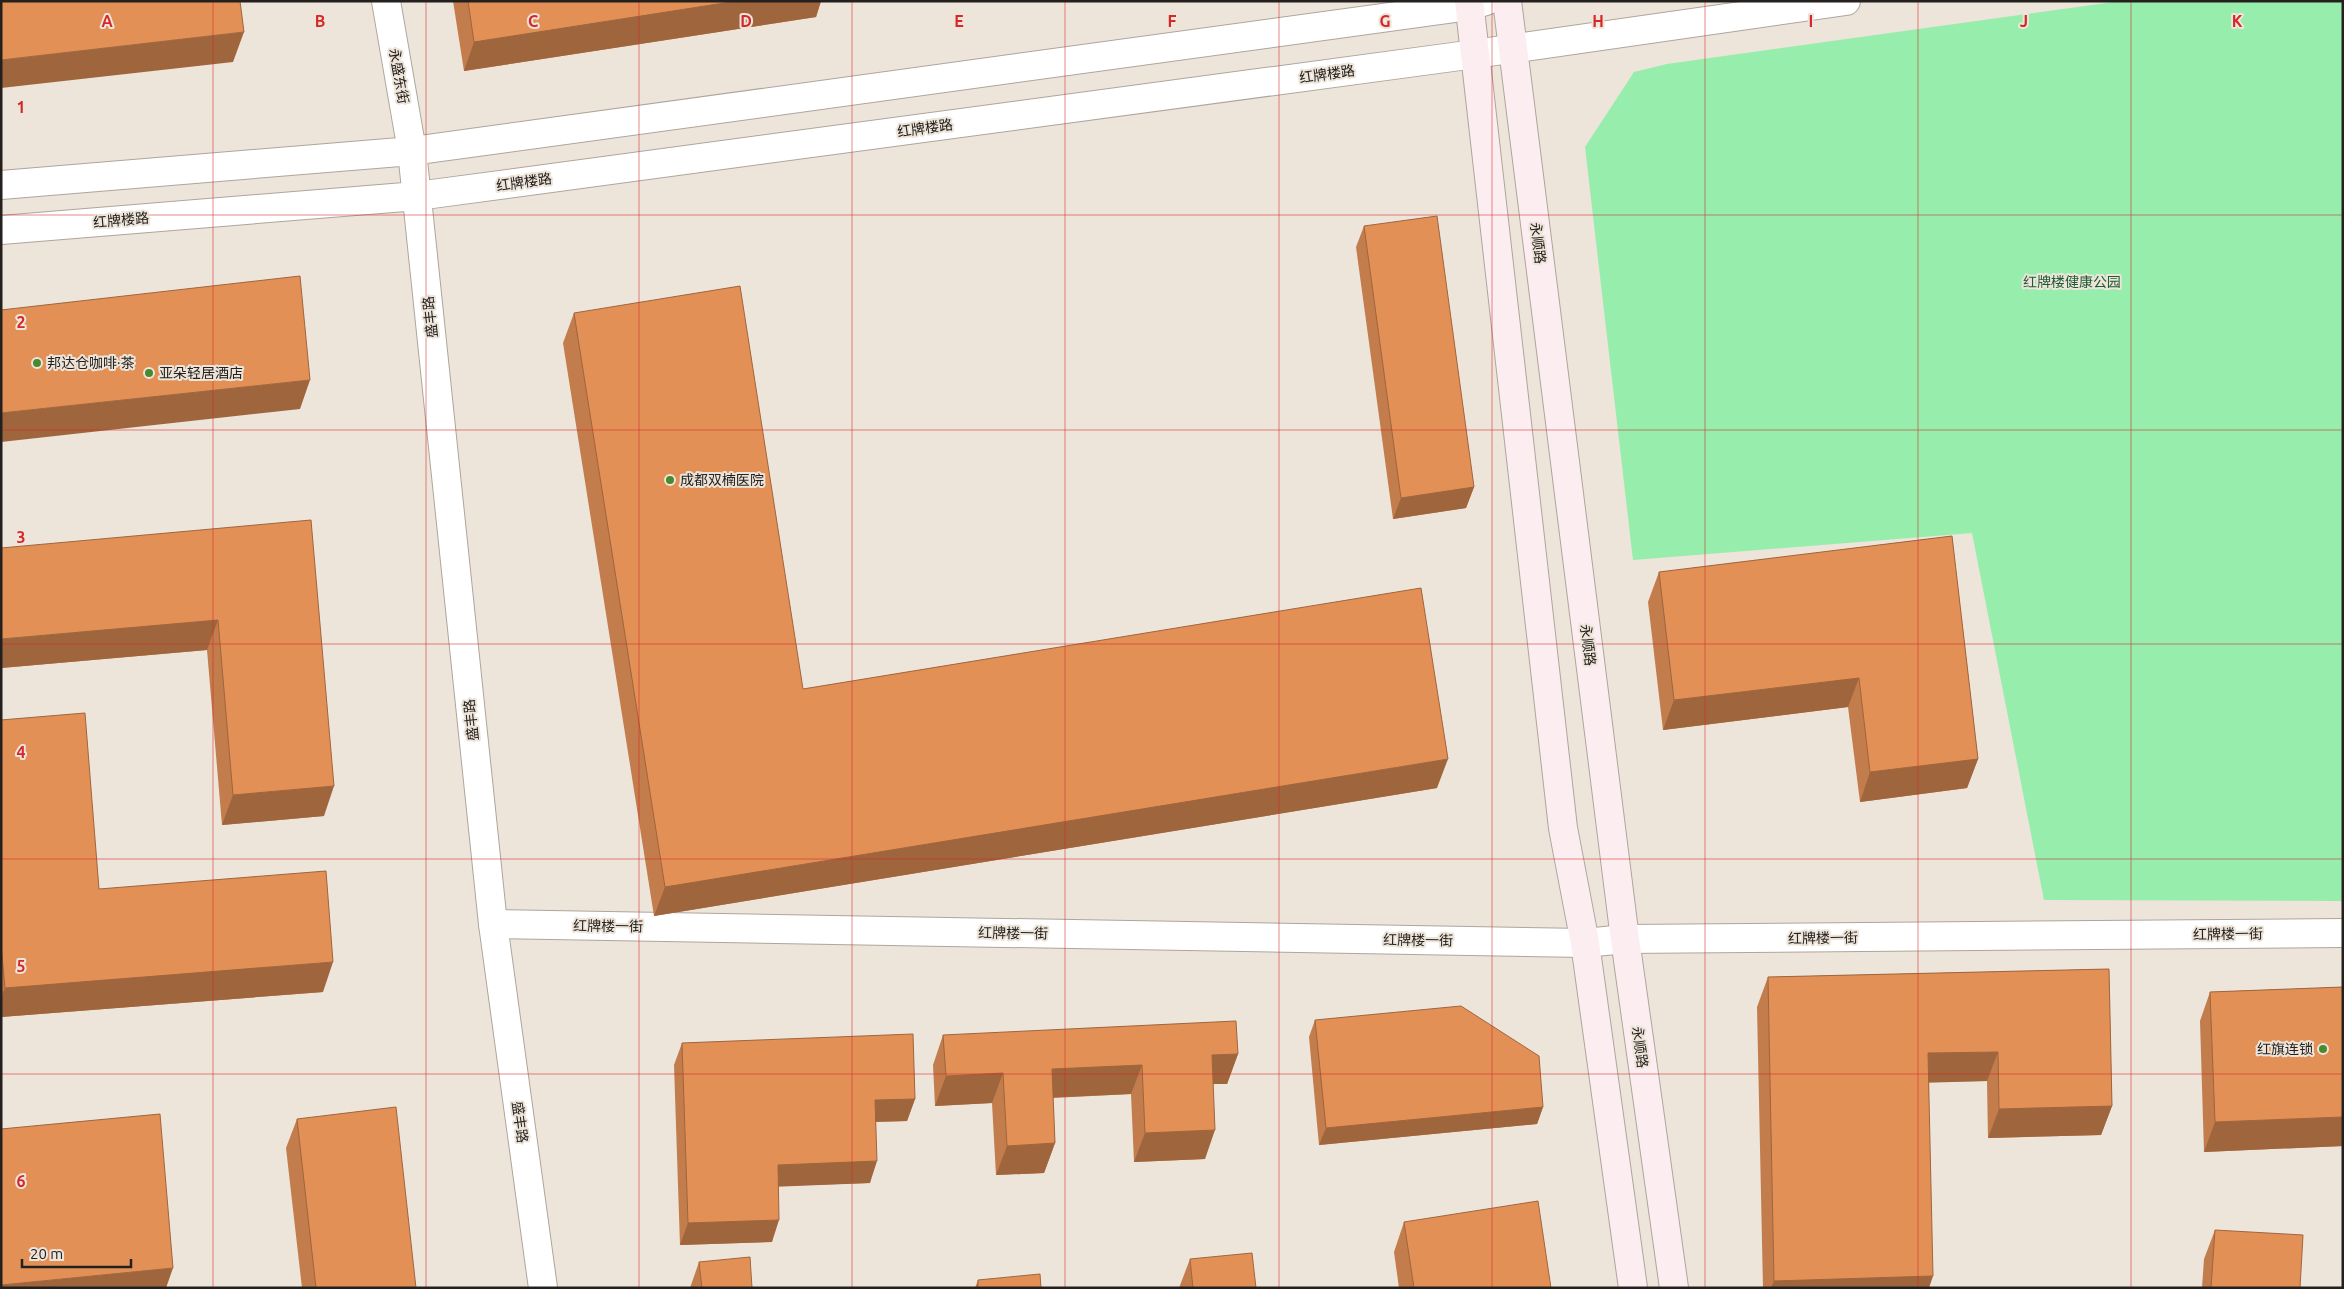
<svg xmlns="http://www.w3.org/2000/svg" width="2344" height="1289" font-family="Ubuntu,'Noto Sans SC',sans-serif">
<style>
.green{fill:#96edac}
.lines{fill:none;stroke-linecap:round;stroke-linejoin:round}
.minor-casing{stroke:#aea59c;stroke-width:30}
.tertiary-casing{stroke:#aea59c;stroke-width:30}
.secondary-casing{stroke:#aea59c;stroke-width:30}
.minor{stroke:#fff;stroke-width:28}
.tertiary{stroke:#fff;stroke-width:28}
.secondary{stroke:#fceef0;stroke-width:28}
.wall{fill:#c37c4b}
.shaded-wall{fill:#9f653d}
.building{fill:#e39057;stroke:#9f653d}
.grid{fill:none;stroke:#d62828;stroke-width:1;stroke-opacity:0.55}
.poi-dot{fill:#488b2f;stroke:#ede4da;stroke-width:2}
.labels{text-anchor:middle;stroke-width:4;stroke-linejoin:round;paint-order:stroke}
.street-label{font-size:14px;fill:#24201d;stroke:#ede4da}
.park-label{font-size:14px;fill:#1f5c33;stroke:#ede4da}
.poi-label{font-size:14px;fill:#24201d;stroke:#ede4da;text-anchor:start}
.grid-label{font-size:16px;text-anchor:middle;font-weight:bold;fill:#d62828;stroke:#ede4da;stroke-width:4;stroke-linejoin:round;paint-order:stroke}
</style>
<rect width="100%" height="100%" fill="#ede4da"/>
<path class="green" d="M 2121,1 L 2343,1 L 2343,901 L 2044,900 L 1972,533 L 1633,560 L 1585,147 L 1634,72 L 1667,64 Z"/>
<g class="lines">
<g class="minor-casing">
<path id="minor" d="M 493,924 L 1585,943 L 1625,939 L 2343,933"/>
</g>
<g class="tertiary-casing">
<path id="tertiary" d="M 386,1 L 412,151 L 493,924 L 543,1288
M 1,185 L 412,151 L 1470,6 L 1486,1
M 1,230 L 417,196 L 1475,54 L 1846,1"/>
</g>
<g class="secondary-casing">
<path id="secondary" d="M 1469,1 L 1563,828 L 1585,943 L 1633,1288
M 1507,1 L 1625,939 L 1674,1288"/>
</g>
<use href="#minor" class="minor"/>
<use href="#tertiary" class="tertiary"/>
<use href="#secondary" class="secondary"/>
</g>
<path class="wall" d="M 453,1 L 821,1 L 816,17 L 464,71 Z
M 1364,226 L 1474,487 L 1466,508 L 1393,519 L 1356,247 Z
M 574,313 L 803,689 L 1437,788 L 654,916 L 563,343 Z
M 311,520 L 324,816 L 222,825 L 207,650 L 1,668 Z
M 1952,536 L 1978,759 L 1967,788 L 1860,802 L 1848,707 L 1663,730 L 1648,602 L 1659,572 Z
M 1,720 L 99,889 L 323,992 L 1,1017 Z
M 2109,969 L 2112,1106 L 2101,1135 L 1988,1138 L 1987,1081 L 1929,1082 L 1929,1288 L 1763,1288 L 1757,1007 L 1768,977 Z
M 2343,987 L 2343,1146 L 2204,1152 L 2200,1021 L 2210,992 Z
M 1315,1020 L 1543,1107 L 1537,1124 L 1319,1145 L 1309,1037 Z
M 943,1035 L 1238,1054 L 1227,1084 L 1213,1084 L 1205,1159 L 1134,1162 L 1131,1094 L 1053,1098 L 1055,1143 L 1044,1173 L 996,1175 L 992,1103 L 935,1106 L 933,1065 Z
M 682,1043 L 915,1099 L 907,1121 L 876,1122 L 870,1183 L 778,1186 L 772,1242 L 680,1245 L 674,1065 Z
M 297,1119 L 416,1288 L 302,1288 L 286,1148 Z
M 1404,1222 L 1551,1288 L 1399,1288 L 1394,1252 Z
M 2215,1230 L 2300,1288 L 2202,1288 L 2204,1259 Z
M 1190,1259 L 1256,1288 L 1179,1288 Z
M 699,1262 L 752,1288 L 690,1288 Z
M 978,1280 L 1041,1288 L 975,1288 Z"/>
<path class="shaded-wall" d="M 737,1 L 821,1 L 816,17 L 464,71 L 474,42 Z
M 244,32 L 233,62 L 1,88 L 1,60 Z
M 310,380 L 300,409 L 1,442 L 1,413 Z
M 1474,487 L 1466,508 L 1393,519 L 1401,498 Z
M 218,620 L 207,650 L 1,668 L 1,639 Z
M 1859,678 L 1848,707 L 1663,730 L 1674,700 Z
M 1448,759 L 1437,788 L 654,916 L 665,887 Z
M 1978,759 L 1967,788 L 1860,802 L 1870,772 Z
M 334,786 L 324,816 L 222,825 L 233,795 Z
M 333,962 L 323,992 L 1,1017 L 1,997 L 5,988 Z
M 1998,1052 L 1987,1081 L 1917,1083 L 1928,1053 Z
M 1238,1054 L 1227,1084 L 1201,1084 L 1212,1055 Z
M 1142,1065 L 1131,1094 L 1041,1098 L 1052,1069 Z
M 1003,1073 L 992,1103 L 935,1106 L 946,1076 Z
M 915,1099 L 907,1121 L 867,1122 L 875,1100 Z
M 2112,1106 L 2101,1135 L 1988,1138 L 1999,1109 Z
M 1543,1107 L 1537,1124 L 1319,1145 L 1326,1128 Z
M 2343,1117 L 2343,1146 L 2204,1152 L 2215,1122 Z
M 1215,1130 L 1205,1159 L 1134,1162 L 1145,1133 Z
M 1055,1143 L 1044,1173 L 996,1175 L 1007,1146 Z
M 877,1161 L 870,1183 L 770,1187 L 778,1165 Z
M 779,1220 L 772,1242 L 680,1245 L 688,1223 Z
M 173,1268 L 166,1288 L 1,1288 L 1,1285 Z
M 1933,1276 L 1929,1288 L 1771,1288 L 1774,1281 Z"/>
<path class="building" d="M 1,1 L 240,1 L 244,32 L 1,60 Z
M 468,1 L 737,1 L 474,42 Z
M 1437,216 L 1474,487 L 1401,498 L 1364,226 Z
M 300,276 L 310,380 L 1,413 L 1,310 Z
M 740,286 L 803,689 L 1421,588 L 1448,759 L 665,887 L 574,313 Z
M 311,520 L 334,786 L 233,795 L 218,620 L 1,639 L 1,548 Z
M 1952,536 L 1978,759 L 1870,772 L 1859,678 L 1674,700 L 1659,572 Z
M 85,713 L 99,889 L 326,871 L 333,962 L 5,988 L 1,945 L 1,720 Z
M 2109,969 L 2112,1106 L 1999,1109 L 1998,1052 L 1928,1053 L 1933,1276 L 1774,1281 L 1768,977 Z
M 2343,987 L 2343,1117 L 2215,1122 L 2210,992 Z
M 1461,1006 L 1539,1056 L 1543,1107 L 1326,1128 L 1315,1020 Z
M 1236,1021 L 1238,1054 L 1212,1055 L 1215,1130 L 1145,1133 L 1142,1065 L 1052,1069 L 1055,1143 L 1007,1146 L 1003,1073 L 946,1076 L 943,1035 Z
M 913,1034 L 915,1099 L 875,1100 L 877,1161 L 778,1165 L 779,1220 L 688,1223 L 682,1043 Z
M 396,1107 L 416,1288 L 316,1288 L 297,1119 Z
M 160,1114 L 173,1268 L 1,1285 L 1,1129 Z
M 1538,1201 L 1551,1288 L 1414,1288 L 1404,1222 Z
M 2215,1230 L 2303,1235 L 2300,1288 L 2211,1288 Z
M 1252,1253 L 1256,1288 L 1193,1288 L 1190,1259 Z
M 750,1257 L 752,1288 L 702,1288 L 699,1262 Z
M 1040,1274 L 1041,1288 L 978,1288 L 978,1280 Z"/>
<path class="grid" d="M 213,1 L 213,1288M 426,1 L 426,1288M 639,1 L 639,1288M 852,1 L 852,1288M 1065,1 L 1065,1288M 1279,1 L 1279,1288M 1492,1 L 1492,1288M 1705,1 L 1705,1288M 1918,1 L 1918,1288M 2131,1 L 2131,1288M 1,215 L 2343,215M 1,430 L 2343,430M 1,644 L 2343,644M 1,859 L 2343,859M 1,1074 L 2343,1074"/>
<g class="poi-dot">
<circle cx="37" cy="363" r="5"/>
<circle cx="149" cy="373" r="5"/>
<circle cx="670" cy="480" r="5"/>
<circle cx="2323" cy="1049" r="5"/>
</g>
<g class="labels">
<g class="street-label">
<text transform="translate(1327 74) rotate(-8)" y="5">红牌楼路</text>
<text transform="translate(399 76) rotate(80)" y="5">永盛东街</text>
<text transform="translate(925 128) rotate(-8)" y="5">红牌楼路</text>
<text transform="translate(524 182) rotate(-8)" y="5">红牌楼路</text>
<text transform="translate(121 220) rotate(-5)" y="5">红牌楼路</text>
<text transform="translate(1538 243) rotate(83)" y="5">永顺路</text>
<text transform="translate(430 317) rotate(-96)" y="5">盛丰路</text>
<text transform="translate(1588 645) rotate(83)" y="5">永顺路</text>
<text transform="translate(471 720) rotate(-96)" y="5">盛丰路</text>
<text transform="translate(608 926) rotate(1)" y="5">红牌楼一街</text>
<text transform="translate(1013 933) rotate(1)" y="5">红牌楼一街</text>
<text transform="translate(2228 934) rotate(-1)" y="5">红牌楼一街</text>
<text transform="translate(1823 938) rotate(-1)" y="5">红牌楼一街</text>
<text transform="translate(1418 940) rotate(1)" y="5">红牌楼一街</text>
<text transform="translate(1640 1047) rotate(82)" y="5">永顺路</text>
<text transform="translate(520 1122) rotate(82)" y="5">盛丰路</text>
</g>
<g class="park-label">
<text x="2072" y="287">红牌楼健康公园</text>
</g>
<g class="poi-label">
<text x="47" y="368">邦达仓咖啡·茶</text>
<text x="159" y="378">亚朵轻居酒店</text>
<text x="680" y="485">成都双楠医院</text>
<text x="2313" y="1054" text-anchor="end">红旗连锁</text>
</g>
</g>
<g class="grid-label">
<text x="107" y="27">A</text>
<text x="320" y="27">B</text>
<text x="533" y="27">C</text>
<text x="746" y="27">D</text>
<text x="959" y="27">E</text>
<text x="1172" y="27">F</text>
<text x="1385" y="27">G</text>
<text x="1598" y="27">H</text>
<text x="1811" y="27">I</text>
<text x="2024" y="27">J</text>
<text x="2237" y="27">K</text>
<text x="21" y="113">1</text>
<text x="21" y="328">2</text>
<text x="21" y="543">3</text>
<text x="21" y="758">4</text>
<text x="21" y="972">5</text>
<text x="21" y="1187">6</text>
</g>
<rect width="2344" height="1289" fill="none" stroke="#24201d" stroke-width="5"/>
<path d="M22 1259v8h109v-8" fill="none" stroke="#24201d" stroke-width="2.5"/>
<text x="30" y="1259" font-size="15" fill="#24201d" stroke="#ede4da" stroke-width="4" paint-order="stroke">20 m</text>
</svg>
